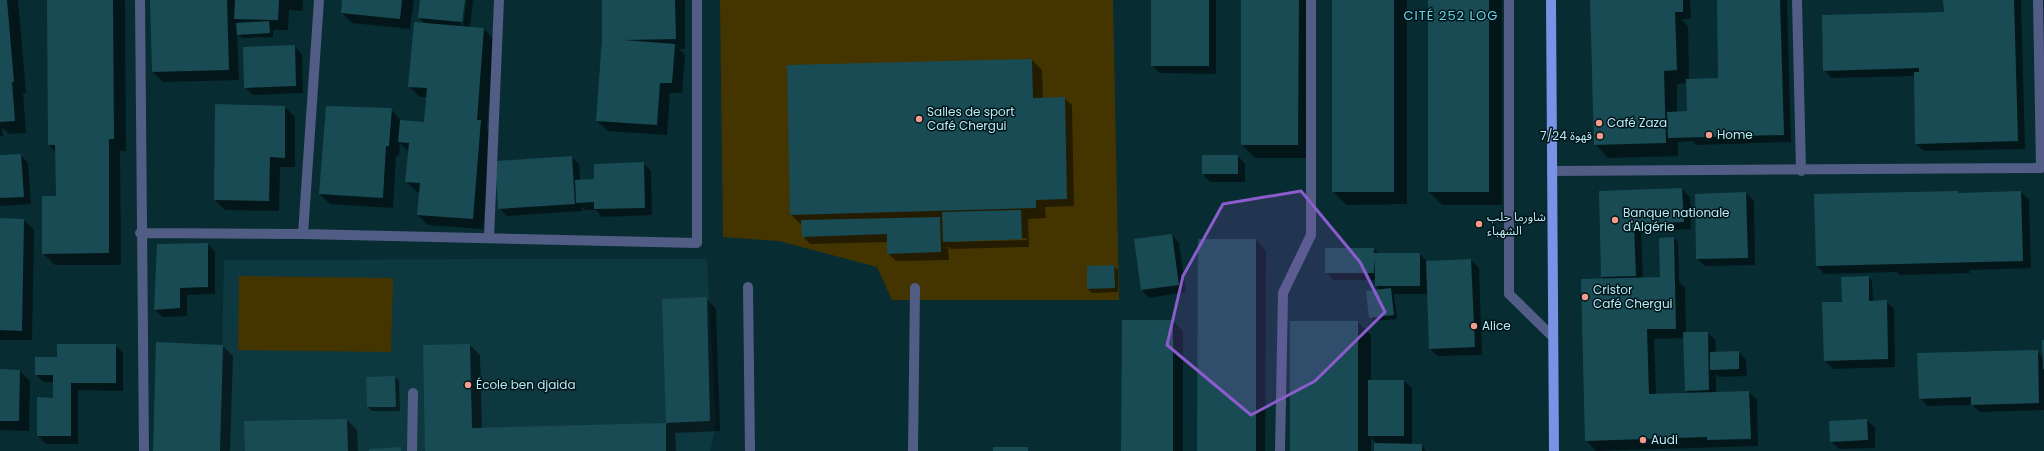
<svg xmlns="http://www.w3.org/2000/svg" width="2044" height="451" font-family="Poppins,'Noto Sans Arabic',sans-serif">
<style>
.built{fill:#0e383f}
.green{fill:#443500}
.shadow{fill:#0007;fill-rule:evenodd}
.building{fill:#194b54}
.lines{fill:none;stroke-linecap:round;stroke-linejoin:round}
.minor{stroke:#515d85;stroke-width:10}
.major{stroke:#7a91e5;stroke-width:10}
.marked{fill:#8b5ccc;fill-opacity:0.2;stroke:#8b5ccc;stroke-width:3;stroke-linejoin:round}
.poi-dot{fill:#f49d8d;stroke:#001317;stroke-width:1.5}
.labels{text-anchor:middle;stroke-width:3;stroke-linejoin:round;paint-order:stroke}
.poi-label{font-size:12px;fill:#baeaf4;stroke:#001317;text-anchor:start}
.neighbourhood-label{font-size:13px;letter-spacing:1px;fill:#6ad6ea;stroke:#001317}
</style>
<rect width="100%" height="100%" fill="#072c32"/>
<path class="built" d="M 492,259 L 707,259 L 716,425 L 710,451 L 220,451 L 224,260 Z"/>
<path class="green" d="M 720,0 L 1113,0 L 1119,300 L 892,300 L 877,267 L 779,241 L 723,237 Z
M 239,276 L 393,278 L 391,352 L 238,350 Z"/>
<path class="shadow" d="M 0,0 L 18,0 L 26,93 L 23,93 L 26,133 L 9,134 L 2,127 L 3,136 L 0,136 Z
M 48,0 L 125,0 L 126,151 L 120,151 L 121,265 L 55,265 L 43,253 L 57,197 L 56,153 L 49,145 Z
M 151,0 L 303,0 L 302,11 L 289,10 L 288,30 L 273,30 L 273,37 L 242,38 L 237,34 L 239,80 L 163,82 L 153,72 Z
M 343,0 L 414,0 L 410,29 L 352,23 L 342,13 Z
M 421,0 L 464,0 L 461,27 L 463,28 L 466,0 L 473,0 L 470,28 L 484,29 L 494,40 L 487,128 L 491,132 L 483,229 L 428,225 L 418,215 L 420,192 L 417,192 L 406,181 L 409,152 L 400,143 L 399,156 L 396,155 L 393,208 L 330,204 L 320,194 L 327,107 L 391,109 L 401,121 L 425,123 L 427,97 L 420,97 L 409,87 L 425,24 L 419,18 Z
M 603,0 L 685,0 L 685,49 L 679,49 L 685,55 L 682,93 L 670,93 L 667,135 L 608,131 L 597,121 L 603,39 Z
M 1152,0 L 1216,0 L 1216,74 L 1160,73 L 1152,66 Z
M 1242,0 L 1311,0 L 1311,158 L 1255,158 L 1242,145 Z
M 1333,0 L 1407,0 L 1407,204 L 1346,205 L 1333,191 Z
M 1429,0 L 1502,0 L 1502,205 L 1442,205 L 1429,192 Z
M 1591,0 L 1690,0 L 1691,19 L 1681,19 L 1688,26 L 1689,79 L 1719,79 L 1718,0 L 1787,0 L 1791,142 L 1696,145 L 1693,141 L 1678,142 L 1678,156 L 1608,158 L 1595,144 ZM 1687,83 L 1688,112 L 1677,113 L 1677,84 Z
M 1944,0 L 2021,0 L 2025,149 L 1924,151 L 1916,144 L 1915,76 L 1832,78 L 1824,70 L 1945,13 Z
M 294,46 L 302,54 L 303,93 L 253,95 L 245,87 Z
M 1032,60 L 1042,70 L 1043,99 L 1064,98 L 1072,105 L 1074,206 L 1045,207 L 1046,218 L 1028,219 L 1029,247 L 951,249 L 948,246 L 949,260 L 896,261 L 888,253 L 888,242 L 810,244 L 803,236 L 802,225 L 791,215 ZM 1027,238 L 1027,240 L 950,242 L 950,240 Z
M 216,105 L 285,107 L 295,117 L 295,167 L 280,167 L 279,211 L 225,210 L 215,200 Z
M 21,155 L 28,163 L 31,204 L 0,206 L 0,156 Z
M 1238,156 L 1245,164 L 1245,182 L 1210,182 L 1203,174 Z
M 571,157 L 579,164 L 580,181 L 595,180 L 643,163 L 651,171 L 652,215 L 602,217 L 596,210 L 585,210 L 582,207 L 582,211 L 507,216 L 499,208 Z
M 1682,189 L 1690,197 L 1691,229 L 1641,231 L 1643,279 L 1662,278 L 1674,238 L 1678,242 L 1679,282 L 1685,288 L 1686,333 L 1708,333 L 1715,340 L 1716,353 L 1739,352 L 1746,360 L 1747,376 L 1719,377 L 1716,374 L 1716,393 L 1749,392 L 1757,400 L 1758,446 L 1596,451 L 1586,440 L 1604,280 L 1602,277 L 1600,192 ZM 1685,338 L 1686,390 L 1689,394 L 1656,394 L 1654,339 Z
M 1957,192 L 1959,194 L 2021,192 L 2029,200 L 2031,268 L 1969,270 L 1970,273 L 1900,275 L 1897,272 L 1824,274 L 1817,266 L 1815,195 Z
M 1746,193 L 1754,201 L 1755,265 L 1705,266 L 1697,259 Z
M 0,219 L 24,220 L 34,230 L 32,340 L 0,340 Z
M 1172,235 L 1179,243 L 1186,292 L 1149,298 L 1142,290 L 1135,240 Z
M 1256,240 L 1266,251 L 1265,451 L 1198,451 Z
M 208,244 L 215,252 L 215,294 L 187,295 L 187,316 L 163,317 L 155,310 Z
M 1374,249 L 1379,254 L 1420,254 L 1428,262 L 1471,260 L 1479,268 L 1482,355 L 1438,356 L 1430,349 L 1428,294 L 1394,294 L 1397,319 L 1374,321 L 1370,317 L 1380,290 L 1376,286 L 1376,280 L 1333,280 L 1326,272 Z
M 1113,266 L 1118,270 L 1118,292 L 1092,293 L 1088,289 Z
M 1868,277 L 1872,281 L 1873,302 L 1886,301 L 1894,309 L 1895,367 L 1833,369 L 1825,361 L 1843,303 Z
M 706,298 L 716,309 L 720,431 L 675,433 L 676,451 L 426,451 L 470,345 L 480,355 L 482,429 L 667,424 L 663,300 Z
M 1173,321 L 1183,331 L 1183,451 L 1122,451 Z
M 1291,322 L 1358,322 L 1371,335 L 1371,381 L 1404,381 L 1412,388 L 1412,444 L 1422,445 L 1426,451 L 1375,451 L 1377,444 L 1371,438 L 1371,451 L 1291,451 Z
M 2044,341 L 2044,410 L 1980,412 L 1972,405 L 1928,406 L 1920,398 L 2037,351 L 2043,357 Z
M 115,345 L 123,353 L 123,391 L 78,390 L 78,444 L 46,444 L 38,436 L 54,399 L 54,382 L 44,382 L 36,375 L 58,358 Z
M 223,346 L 233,356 L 230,451 L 154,451 Z
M 0,370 L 20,371 L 30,381 L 29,431 L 0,430 Z
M 395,377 L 399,381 L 400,411 L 372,411 L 368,407 Z
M 347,420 L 357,430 L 358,451 L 246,451 L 245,422 Z
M 1867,420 L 1875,428 L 1875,448 L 1839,449 L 1831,441 L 1830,422 Z"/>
<path class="building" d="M 0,0 L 7,0 L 14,82 L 12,82 L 15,121 L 0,122 Z
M 47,0 L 113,0 L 114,139 L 109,139 L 109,253 L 42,254 L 42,196 L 56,196 L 55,145 L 48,145 Z
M 150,0 L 227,0 L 229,70 L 152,72 Z
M 235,0 L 279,0 L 278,20 L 234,19 Z
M 342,0 L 402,0 L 400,19 L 341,13 Z
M 420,0 L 465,0 L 462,22 L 418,18 Z
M 602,0 L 675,0 L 676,39 L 624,40 L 675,44 L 672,83 L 660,83 L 657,125 L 596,121 L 602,39 Z
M 1151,0 L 1209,0 L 1209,66 L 1151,66 Z
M 1241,0 L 1299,0 L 1298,145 L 1241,145 Z
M 1332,0 L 1394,0 L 1394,192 L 1332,192 Z
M 1428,0 L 1489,0 L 1489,192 L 1428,192 Z
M 1590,0 L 1683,0 L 1683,12 L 1675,12 L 1677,70 L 1664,71 L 1666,143 L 1594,145 Z
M 1717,0 L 1780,0 L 1784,135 L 1668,138 L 1667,112 L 1687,111 L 1686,79 L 1718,78 Z
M 1943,0 L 2014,0 L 2018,141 L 1915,144 L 1914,72 L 1919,72 L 1919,68 L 1823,71 L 1822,15 L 1944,12 Z
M 269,21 L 270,33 L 237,35 L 236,23 Z
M 414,22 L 484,28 L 477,120 L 481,120 L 473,219 L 417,215 L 420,183 L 405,182 L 409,143 L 398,142 L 400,120 L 424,122 L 427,88 L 408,87 Z
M 295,45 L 296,86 L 244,88 L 243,47 Z
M 1032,59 L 1033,98 L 1065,97 L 1067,199 L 1036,200 L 1036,208 L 790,215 L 787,65 Z
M 215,104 L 285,106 L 285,158 L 270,157 L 269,201 L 214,200 Z
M 326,106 L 392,108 L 389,146 L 386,146 L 383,198 L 319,194 Z
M 21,154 L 24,197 L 0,198 L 0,155 Z
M 1202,155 L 1238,155 L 1238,174 L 1202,174 Z
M 572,156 L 575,204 L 498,209 L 495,161 Z
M 644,162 L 645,208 L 594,209 L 594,202 L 576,203 L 575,180 L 594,179 L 594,164 Z
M 1682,188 L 1684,222 L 1634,224 L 1636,276 L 1601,277 L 1599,191 Z
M 1958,191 L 1958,193 L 2021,191 L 2023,261 L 1816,266 L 1814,194 Z
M 1746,192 L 1748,258 L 1696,259 L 1695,194 Z
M 1021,210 L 1022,239 L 943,242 L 942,212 Z
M 940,217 L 941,252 L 887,254 L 887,234 L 802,237 L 801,220 Z
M 0,218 L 24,219 L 22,331 L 0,330 Z
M 1172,234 L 1179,285 L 1141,290 L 1134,239 Z
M 1674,237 L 1676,329 L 1647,329 L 1649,394 L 1749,391 L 1751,439 L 1707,440 L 1707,437 L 1585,441 L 1581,279 L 1660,277 L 1659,238 Z
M 1198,239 L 1256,239 L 1256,451 L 1197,451 Z
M 208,243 L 208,287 L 180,288 L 180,308 L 154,310 L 157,244 Z
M 1325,248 L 1374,248 L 1374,253 L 1420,253 L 1420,286 L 1375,286 L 1375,257 L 1374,273 L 1325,273 Z
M 1471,259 L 1475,347 L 1429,349 L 1426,261 Z
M 1114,265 L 1115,288 L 1087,289 L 1087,266 Z
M 1869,276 L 1869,301 L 1887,300 L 1888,359 L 1824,361 L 1822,302 L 1842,302 L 1841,277 Z
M 1391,288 L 1394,315 L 1369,318 L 1366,291 Z
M 707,297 L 710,421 L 666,423 L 662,299 Z
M 1122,320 L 1173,320 L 1173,451 L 1121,451 Z
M 1290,321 L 1358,321 L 1358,451 L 1290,451 Z
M 1683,332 L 1708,332 L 1709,390 L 1685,391 Z
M 2042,340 L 2044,340 L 2044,369 L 2043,369 Z
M 156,342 L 223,345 L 220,451 L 153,451 Z
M 57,344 L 116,344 L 116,383 L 71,383 L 71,436 L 37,436 L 37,397 L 53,398 L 53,375 L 35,375 L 35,357 L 57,357 Z
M 470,344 L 472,428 L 666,423 L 666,451 L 425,451 L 423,345 Z
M 2038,350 L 2039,403 L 1971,405 L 1971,397 L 1919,399 L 1917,353 Z
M 1739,351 L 1739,369 L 1710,370 L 1710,352 Z
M 0,369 L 20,370 L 19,421 L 0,421 Z
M 395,376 L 396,407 L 367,407 L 366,377 Z
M 1368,380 L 1404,380 L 1404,436 L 1368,436 Z
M 347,419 L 348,451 L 245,451 L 244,421 Z
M 1867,419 L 1868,440 L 1830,442 L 1829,421 Z
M 1374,443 L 1422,444 L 1422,451 L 1374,451 Z
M 401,447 L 401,451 L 369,451 L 369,449 Z
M 993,447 L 1028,447 L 1028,451 L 993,451 Z"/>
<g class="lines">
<path class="minor" d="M 140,0 L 144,451
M 319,0 L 303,234 L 697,243 L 697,0
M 1509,0 L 1509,294 L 1553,337
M 1797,0 L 1801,171
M 1552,171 L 2041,168 L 2038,0
M 140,233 L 303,234
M 489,238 L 499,0
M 748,287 L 750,451
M 412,451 L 413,393
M 913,451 L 915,288
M 1280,451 L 1283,293 L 1311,235 L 1311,0"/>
<path class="major" d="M 1551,0 L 1554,451"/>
</g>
<path class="marked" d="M 1301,191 L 1360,262 L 1385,312 L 1315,381 L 1251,415 L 1167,345 L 1183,276 L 1223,204 Z"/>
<g class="poi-dot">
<circle cx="919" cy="119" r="4"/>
<circle cx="1599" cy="123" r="4"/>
<circle cx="1709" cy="135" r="4"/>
<circle cx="1600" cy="136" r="4"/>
<circle cx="1615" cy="220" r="4"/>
<circle cx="1479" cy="224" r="4"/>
<circle cx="1585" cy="297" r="4"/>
<circle cx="1474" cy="326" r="4"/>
<circle cx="468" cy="385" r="4"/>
<circle cx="1643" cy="440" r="4"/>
</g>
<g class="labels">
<g class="poi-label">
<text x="927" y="116">Salles de sport<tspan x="927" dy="14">Café Chergui</tspan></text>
<text x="1607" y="127">Café Zaza</text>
<text x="1717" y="139">Home</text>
<text x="1592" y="140" text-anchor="end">قهوة 7/24</text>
<text x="1623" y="217">Banque nationale<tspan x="1623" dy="14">d'Algérie</tspan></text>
<text x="1487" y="221">شاورما حلب<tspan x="1487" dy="14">الشهباء</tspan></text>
<text x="1593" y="294">Cristor<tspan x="1593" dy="14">Café Chergui</tspan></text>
<text x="1482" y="330">Alice</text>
<text x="476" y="389">École ben djaida</text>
<text x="1651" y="444">Audi</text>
</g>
<g class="neighbourhood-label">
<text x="1451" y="20">CITÉ 252 LOG</text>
</g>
</g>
</svg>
